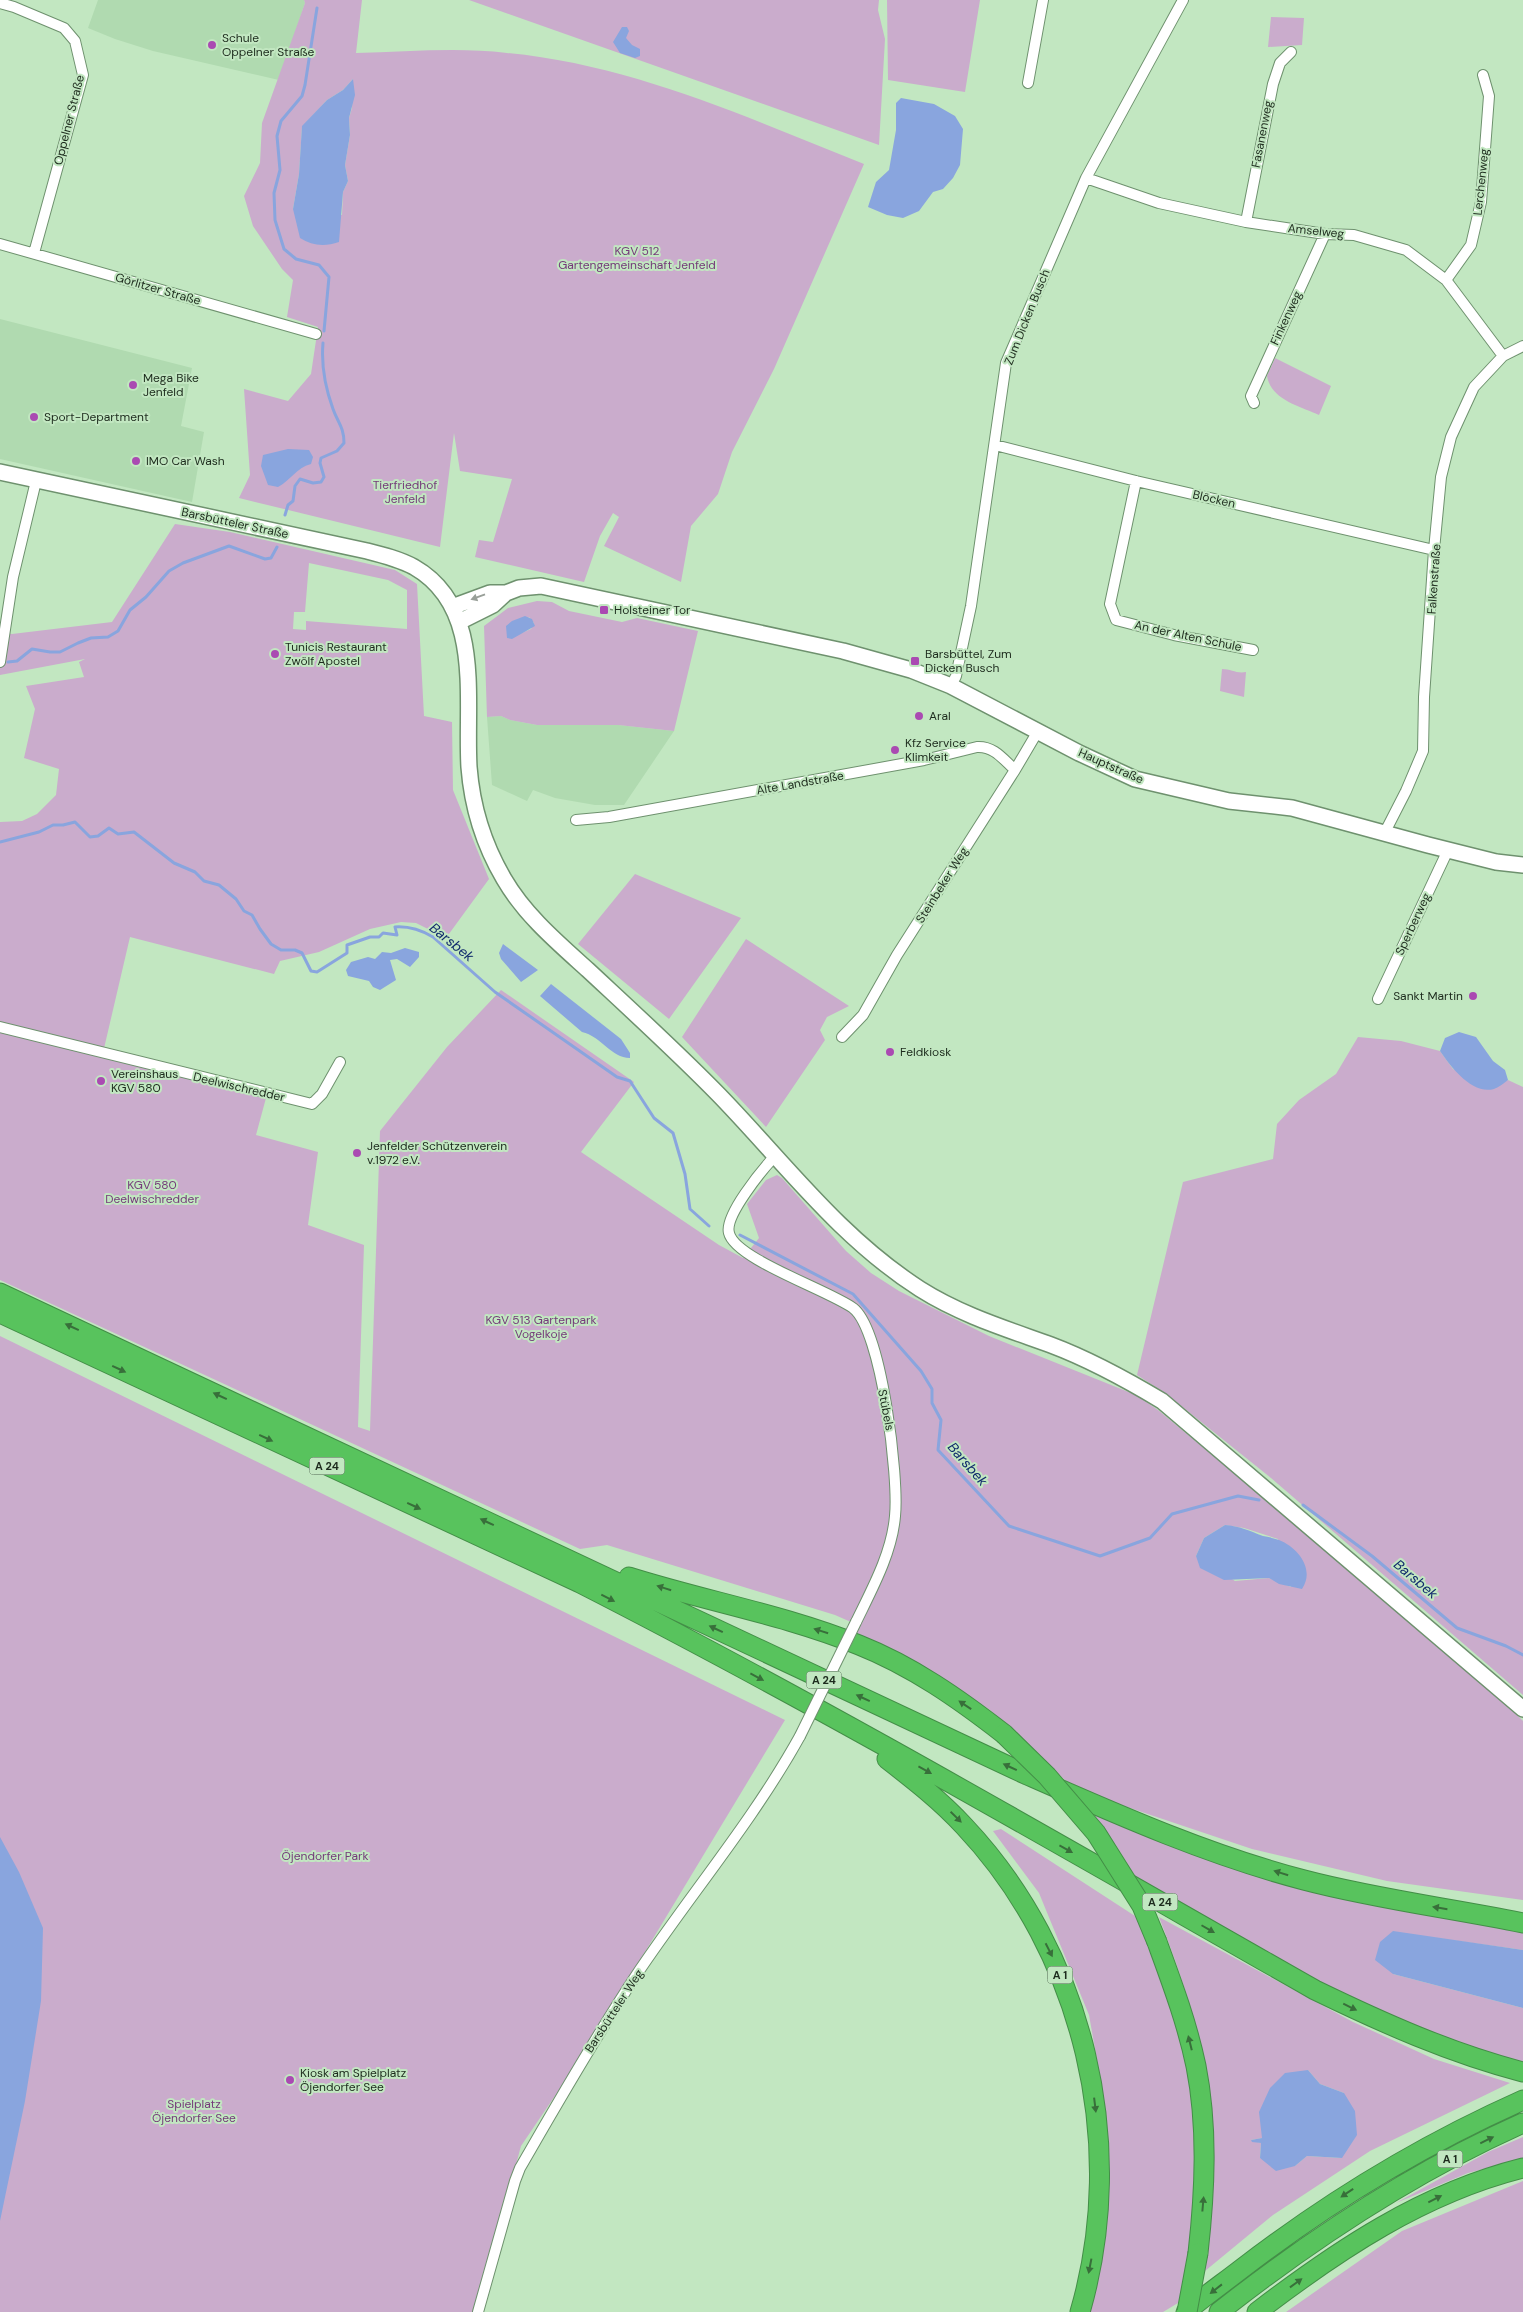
<svg xmlns="http://www.w3.org/2000/svg" width="1523" height="2312" font-family="'DM Sans',sans-serif">
<style>
.built{fill:#b0dab0}
.green{fill:#caaccc;fill-rule:evenodd}
.water{fill:#89a5de}
.lines{fill:none;stroke-linecap:round;stroke-linejoin:round}
.stream{stroke:#89a5de;stroke-width:3}
.street-casing{stroke:#6e916e;stroke-width:12}
.secondary-casing{stroke:#6e916e;stroke-width:18}
.highway-casing{stroke:#438e47;stroke-width:21}
.street{stroke:#fff;stroke-width:10}
.secondary{stroke:#fff;stroke-width:15}
.highway{stroke:#58c35d;stroke-width:19}
.street-bridge-casing{stroke:#6e916e;stroke-width:12;stroke-linecap:butt}
.highway-bridge-casing{stroke:#438e47;stroke-width:21;stroke-linecap:butt}
.street-bridge{stroke:#fff;stroke-width:10}
.highway-bridge{stroke:#58c35d;stroke-width:19}
.oneway{fill:#99a099}
.oneway2{fill:#386f3a}
.poi-dot{fill:#aa4ab2;stroke:#c2e7c1;stroke-width:2}
.labels{text-anchor:middle;stroke-width:4;stroke-linejoin:round;paint-order:stroke}
.shield{fill:#c2e7c1;stroke:#4e634e;stroke-width:1}
.shield-label{font-size:11px;font-weight:bold;fill:#1d2b1d}
.poi-label{font-size:12px;fill:#1d2b1d;stroke:#c2e7c1;text-anchor:start}
.street-label{font-size:12px;fill:#1d2b1d;stroke:#c2e7c1}
.park-label{font-size:12px;fill:#743a79;stroke:#c2e7c1}
.water-label{font-size:14px;font-style:italic;fill:#102a6c;stroke:#c2e7c1}
</style>
<rect width="100%" height="100%" fill="#c2e7c1"/>
<path class="built" d="M 98,0 L 304,0 L 305,3 L 279,80 L 153,51 L 115,39 L 88,28 Z
M 0,319 L 192,368 L 181,426 L 204,432 L 192,502 L 0,459 Z
M 501,716 L 510,720 L 537,725 L 618,725 L 674,731 L 624,805 L 595,805 L 555,798 L 533,790 L 527,801 L 492,785 L 487,717 Z"/>
<path class="green" d="M 304,0 L 362,0 L 356,53 C 406,52 458,47 507,53 C 633,65 748,118 864,164 L 774,369 L 732,452 L 718,494 L 691,526 L 681,582 L 604,546 L 619,517 L 613,513 L 600,536 L 584,582 L 475,557 L 479,540 L 493,542 L 512,479 L 460,471 L 454,433 L 440,547 L 239,498 L 250,475 L 244,389 L 288,401 L 311,374 L 318,327 L 287,317 L 293,280 L 282,269 L 253,226 L 244,196 L 260,163 L 262,123 L 305,3 ZM 353,79 L 352,108 L 349,118 L 350,135 L 345,165 L 348,181 L 343,192 L 342,215 L 293,209 L 299,174 L 302,127 L 327,100 L 343,90 Z
M 469,0 L 879,0 L 878,10 L 885,39 L 879,145 Z
M 887,0 L 980,0 L 965,92 L 888,80 Z
M 1271,17 L 1304,18 L 1302,45 L 1268,47 Z
M 1275,358 L 1331,386 L 1319,415 C 1300,406 1271,400 1267,376 Z
M 175,524 L 230,532 L 395,570 L 417,584 L 424,716 L 452,722 L 453,790 L 489,879 L 446,938 L 416,923 L 401,922 L 370,929 L 319,952 L 280,961 L 274,974 L 130,937 L 102,1057 L 266,1098 L 256,1135 L 318,1152 L 308,1225 L 364,1245 L 358,1427 L 370,1431 L 380,1131 L 447,1047 L 501,990 L 634,1082 L 581,1152 L 719,1245 L 743,1258 L 759,1238 L 747,1204 L 766,1180 L 777,1175 L 782,1178 L 846,1251 L 871,1273 L 899,1291 L 989,1336 L 1136,1395 L 1158,1410 L 1473,1671 L 1523,1721 L 1523,1900 L 1387,1881 L 1252,1849 L 1112,1802 L 1067,1782 L 990,1710 L 914,1663 L 854,1636 L 860,1626 L 835,1615 L 607,1545 L 580,1549 L 0,1280 L 0,822 L 22,821 L 37,814 L 56,795 L 59,769 L 24,758 L 35,709 L 26,686 L 84,677 L 79,662 L 85,659 L 0,675 L 0,632 L 12,634 L 112,622 ZM 309,563 L 388,580 L 407,590 L 407,629 L 306,621 L 306,630 L 293,629 L 294,612 L 305,612 ZM 1225,1525 L 1244,1528 L 1278,1539 L 1291,1587 L 1269,1578 L 1235,1581 L 1196,1556 L 1204,1538 Z
M 537,601 L 552,602 L 569,611 L 622,622 L 637,618 L 698,631 L 674,731 L 618,725 L 537,725 L 510,720 L 501,716 L 487,717 L 484,626 L 508,608 ZM 529,617 L 534,623 L 531,629 L 517,635 Z
M 1222,669 C 1231,669 1237,674 1246,672 L 1244,697 L 1220,691 Z
M 635,874 L 741,918 L 669,1019 L 578,944 Z
M 746,939 L 849,1006 L 827,1017 L 820,1030 L 825,1040 L 766,1127 L 682,1037 Z
M 1358,1037 L 1401,1041 L 1440,1051 L 1453,1069 L 1493,1089 L 1508,1080 L 1523,1087 L 1523,1695 L 1271,1478 L 1165,1393 L 1137,1375 L 1183,1182 L 1273,1159 L 1277,1124 L 1299,1100 L 1336,1074 Z
M 0,1336 L 785,1720 L 584,2053 L 521,2146 L 476,2312 L 0,2312 Z
M 1090,1811 L 1179,1846 L 1523,1928 L 1523,1950 L 1393,1932 L 1393,1974 L 1523,2008 L 1523,2064 L 1488,2055 L 1400,2022 L 1318,1984 L 1138,1881 L 1116,1845 Z
M 1001,1829 L 1135,1916 L 1143,1930 L 1178,2024 L 1193,2097 L 1197,2193 L 1188,2270 L 1178,2303 L 1163,2312 L 1084,2312 L 1105,2136 L 1102,2088 L 1089,2015 L 1039,1893 L 993,1831 Z
M 1159,1917 L 1353,2022 L 1434,2059 L 1510,2083 L 1370,2151 L 1273,2215 L 1205,2271 C 1209,2224 1214,2178 1213,2131 C 1210,2057 1185,1985 1159,1917 ZM 1308,2070 L 1320,2084 L 1344,2093 L 1342,2158 L 1307,2156 L 1295,2166 L 1260,2158 L 1261,2143 L 1251,2140 L 1262,2138 Z
M 1523,2137 L 1523,2159 L 1468,2173 L 1396,2203 L 1488,2152 Z
M 1523,2181 L 1523,2312 L 1286,2312 L 1402,2231 Z"/>
<path class="water" d="M 622,27 L 627,27 L 629,31 L 626,38 L 632,45 L 640,49 L 640,56 L 635,58 L 620,53 L 613,42 Z
M 353,79 L 355,95 L 349,118 L 350,135 L 345,165 L 348,181 L 343,192 L 339,242 C 325,247 312,246 300,238 L 293,209 L 299,174 L 302,126 L 327,100 L 343,90 Z
M 901,98 L 934,104 L 955,116 L 963,129 L 960,165 L 953,178 L 943,189 L 933,192 L 919,211 L 903,218 L 887,215 L 868,207 L 876,182 L 889,170 L 896,130 L 896,103 Z
M 288,449 L 309,450 L 313,457 L 311,464 C 296,468 291,480 278,487 L 268,485 L 261,466 L 263,455 Z
M 525,616 L 532,619 L 535,626 L 512,639 L 507,638 L 506,626 L 512,621 Z
M 503,944 L 538,970 L 521,982 L 501,959 L 499,953 Z
M 405,948 L 419,952 L 419,957 L 410,967 L 397,959 L 390,960 L 396,980 L 380,990 L 373,987 L 369,981 L 348,976 L 346,970 L 351,962 L 368,957 L 375,959 L 382,952 L 391,953 Z
M 551,984 L 621,1039 L 630,1053 L 630,1058 C 611,1058 601,1036 582,1032 L 540,996 Z
M 1459,1032 L 1476,1037 L 1493,1061 L 1505,1070 L 1508,1080 C 1504,1083 1499,1087 1494,1089 C 1472,1095 1451,1067 1440,1051 L 1445,1038 Z
M 1225,1525 C 1239,1526 1250,1531 1263,1536 C 1268,1537 1274,1538 1279,1540 C 1299,1548 1315,1570 1302,1589 L 1279,1584 L 1269,1578 L 1224,1580 L 1200,1568 L 1196,1556 L 1204,1538 Z
M 0,1837 L 19,1872 L 43,1928 L 41,2001 L 25,2101 L 0,2221 Z
M 1393,1931 L 1523,1950 L 1523,2008 L 1393,1974 L 1375,1960 L 1380,1942 Z
M 1308,2070 L 1320,2084 L 1344,2093 L 1355,2111 L 1357,2135 L 1342,2158 L 1307,2156 L 1295,2166 L 1276,2171 L 1260,2158 L 1261,2143 L 1252,2142 L 1251,2140 L 1262,2138 L 1259,2112 L 1270,2088 L 1285,2073 Z"/>
<g class="lines">
<path class="stream" d="M 317,8 L 305,85 L 302,96 L 281,121 L 277,136 L 280,170 L 274,193 L 275,220 L 284,249 L 296,259 L 319,265 L 329,277 L 324,331
M 285,515 L 288,505 L 293,501 L 295,486 L 300,479 L 313,483 L 321,482 L 324,477 L 320,463 L 321,458 L 337,451 L 344,443 C 344,427 338,423 333,409 C 325,387 321,366 323,343
M 8,662 L 17,661 L 32,649 L 50,652 L 60,652 L 78,643 L 91,638 L 108,637 L 118,631 L 130,610 L 146,597 L 169,571 L 183,563 L 229,546 L 265,559 L 271,558 L 277,547
M 0,842 L 39,832 L 53,825 L 63,825 L 75,822 L 90,837 L 98,836 L 109,828 L 118,834 L 134,832 L 174,863 L 195,872 L 204,881 L 219,885 L 236,899 L 244,911 L 252,915 L 260,929 L 271,944 L 281,950 L 295,950 L 302,953 L 311,971 L 317,972 L 347,953 L 347,945 L 370,937 L 379,937 L 383,933 L 397,935 L 395,927 C 409,926 421,930 433,937 L 495,992 L 617,1077 L 630,1081 L 654,1118 L 673,1133 L 685,1174 L 690,1209 L 709,1226
M 740,1235 L 853,1294 L 921,1371 L 932,1389 L 932,1403 L 941,1420 L 938,1450 L 1009,1526 L 1100,1556 L 1150,1538 L 1172,1514 L 1238,1496 L 1259,1500
M 1303,1505 L 1372,1556 L 1457,1628 L 1506,1646 L 1523,1655"/>
<g class="street-casing">
<path id="street" d="M 0,3 L 14,7 L 64,28 L 75,41 L 83,75 L 34,253
M 1028,83 L 1043,0
M 1086,178 L 1159,203 L 1246,222 L 1325,234 L 1354,235 L 1406,250 L 1446,280 L 1503,356
M 1246,222 L 1273,84 L 1280,63 L 1291,52
M 0,244 L 316,334
M 1446,280 L 1471,245 L 1481,202 L 1489,96 L 1483,75
M 1254,403 L 1251,396 L 1325,234
M 995,445 L 1136,481 L 1434,550
M 1136,481 L 1110,604 L 1116,620 L 1174,635 L 1253,650
M 0,662 L 13,577 L 36,481
M 951,686 L 956,676 L 971,606 L 1006,363 L 1086,178 L 1183,0
M 576,820 L 609,817 L 924,760 L 977,747 C 994,746 1003,759 1015,770
M 1385,832 L 1406,791 L 1423,751 L 1424,697 L 1434,550 L 1441,477 L 1451,437 L 1474,387 L 1503,356 L 1523,346
M 1378,999 L 1448,850
M 0,1027 L 312,1104 L 322,1094 L 340,1062
M 842,1037 L 863,1015 L 897,955 L 1015,770 L 1038,731
M 774,1157 C 762,1170 724,1216 729,1233 C 735,1259 828,1290 853,1308 C 882,1330 899,1479 895,1516 C 892,1553 872,1589 856,1622
M 478,2312 L 515,2181 L 520,2168 C 557,2104 594,2039 635,1977 C 689,1896 753,1821 800,1736"/>
</g>
<g class="secondary-casing">
<path id="secondary" d="M 0,472 L 367,551 C 383,555 399,559 414,567 C 484,607 465,699 469,767 C 472,806 484,845 504,879 C 525,915 557,942 588,970 C 632,1011 677,1052 719,1095 C 784,1162 839,1237 920,1289 C 961,1315 1007,1329 1051,1345 C 1091,1360 1127,1380 1162,1401 L 1523,1709
M 452,607 L 490,593 L 506,593 L 519,588 L 541,586 L 843,651 L 911,670 L 951,686 L 1079,753 L 1135,779 L 1229,801 L 1292,808 L 1428,845 L 1496,862 L 1523,865
M 459,622 L 493,605 L 506,593"/>
</g>
<g class="highway-casing">
<path id="highway" d="M 0,1293 L 1025,1774 C 1116,1814 1208,1855 1304,1880 C 1376,1899 1450,1908 1523,1923
M 0,1313 L 580,1583 C 829,1710 1072,1852 1315,1990 C 1383,2023 1450,2053 1523,2072
M 629,1577 C 705,1601 785,1615 859,1645 C 912,1666 959,1699 1004,1734
M 887,1759 C 914,1780 941,1801 964,1826 C 1084,1953 1129,2144 1080,2312
M 1157,1942 C 1172,1983 1187,2023 1196,2066 C 1208,2127 1205,2191 1198,2253
M 1186,2312 C 1203,2297 1222,2284 1240,2270 C 1328,2202 1422,2145 1523,2100
M 1219,2312 C 1313,2238 1413,2172 1523,2123
M 1257,2312 C 1338,2250 1423,2193 1523,2168"/>
</g>
<use href="#street" class="street"/>
<use href="#secondary" class="secondary"/>
<use href="#highway" class="highway"/>
<g class="street-bridge-casing">
<path id="street-bridge" d="M 800,1736 L 856,1622"/>
</g>
<g class="highway-bridge-casing">
<path id="highway-bridge" d="M 1004,1734 L 1047,1776 L 1096,1833 L 1142,1906 L 1157,1942
M 1187,2312 L 1198,2253"/>
</g>
<use href="#street-bridge" class="street-bridge"/>
<use href="#highway-bridge" class="highway-bridge"/>
</g>
<defs><path id="oneway-solid" d="M-6-.8H1V-3.2L6.5 0L1 3.2V.8H-6Z" transform="scale(1.25)"/></defs>
<use class="oneway" href="#oneway-solid" transform="translate(478 597) rotate(160)"/>
<g class="oneway2">
<use href="#oneway-solid" transform="translate(72 1327) rotate(-155)"/>
<use href="#oneway-solid" transform="translate(119 1369) rotate(25)"/>
<use href="#oneway-solid" transform="translate(220 1396) rotate(-155)"/>
<use href="#oneway-solid" transform="translate(266 1438) rotate(25)"/>
<use href="#oneway-solid" transform="translate(414 1506) rotate(25)"/>
<use href="#oneway-solid" transform="translate(487 1522) rotate(-155)"/>
<use href="#oneway-solid" transform="translate(664 1588) rotate(-163)"/>
<use href="#oneway-solid" transform="translate(608 1598) rotate(27)"/>
<use href="#oneway-solid" transform="translate(716 1629) rotate(-155)"/>
<use href="#oneway-solid" transform="translate(821 1631) rotate(-162)"/>
<use href="#oneway-solid" transform="translate(757 1677) rotate(28)"/>
<use href="#oneway-solid" transform="translate(863 1698) rotate(-155)"/>
<use href="#oneway-solid" transform="translate(965 1705) rotate(-146)"/>
<use href="#oneway-solid" transform="translate(1010 1767) rotate(-155)"/>
<use href="#oneway-solid" transform="translate(925 1770) rotate(29)"/>
<use href="#oneway-solid" transform="translate(956 1817) rotate(44)"/>
<use href="#oneway-solid" transform="translate(1066 1849) rotate(29)"/>
<use href="#oneway-solid" transform="translate(1281 1873) rotate(-163)"/>
<use href="#oneway-solid" transform="translate(1440 1908) rotate(-171)"/>
<use href="#oneway-solid" transform="translate(1208 1929) rotate(30)"/>
<use href="#oneway-solid" transform="translate(1049 1950) rotate(63)"/>
<use href="#oneway-solid" transform="translate(1350 2007) rotate(26)"/>
<use href="#oneway-solid" transform="translate(1190 2043) rotate(-104)"/>
<use href="#oneway-solid" transform="translate(1095 2105) rotate(83)"/>
<use href="#oneway-solid" transform="translate(1487 2140) rotate(-26)"/>
<use href="#oneway-solid" transform="translate(1347 2193) rotate(146)"/>
<use href="#oneway-solid" transform="translate(1435 2199) rotate(-27)"/>
<use href="#oneway-solid" transform="translate(1203 2204) rotate(-85)"/>
<use href="#oneway-solid" transform="translate(1090 2266) rotate(101)"/>
<use href="#oneway-solid" transform="translate(1296 2283) rotate(-36)"/>
<use href="#oneway-solid" transform="translate(1216 2289) rotate(142)"/>
</g>
<g class="poi-dot">
<circle cx="212" cy="45" r="5"/>
<circle cx="133" cy="385" r="5"/>
<circle cx="34" cy="417" r="5"/>
<circle cx="136" cy="461" r="5"/>
<rect x="599" y="605" width="10" height="10" rx="2.5"/>
<circle cx="275" cy="654" r="5"/>
<rect x="910" y="656" width="10" height="10" rx="2.5"/>
<circle cx="919" cy="716" r="5"/>
<circle cx="895" cy="750" r="5"/>
<circle cx="1473" cy="996" r="5"/>
<circle cx="890" cy="1052" r="5"/>
<circle cx="101" cy="1081" r="5"/>
<circle cx="357" cy="1153" r="5"/>
<circle cx="290" cy="2080" r="5"/>
</g>
<g class="labels">
<g class="shield">
<rect x="309.5" y="1457.5" width="35" height="17" rx="4"/>
<rect x="806.5" y="1671.5" width="35" height="17" rx="4"/>
<rect x="1142.5" y="1893.5" width="35" height="17" rx="4"/>
<rect x="1047.5" y="1966.5" width="25" height="17" rx="4"/>
<rect x="1437.5" y="2150.5" width="25" height="17" rx="4"/>
</g>
<g class="shield-label">
<text x="327" y="1470">A 24</text>
<text x="824" y="1684">A 24</text>
<text x="1160" y="1906">A 24</text>
<text x="1060" y="1979">A 1</text>
<text x="1450" y="2163">A 1</text>
</g>
<g class="poi-label">
<text x="222" y="42">Schule<tspan x="222" dy="14">Oppelner Straße</tspan></text>
<text x="143" y="382">Mega Bike<tspan x="143" dy="14">Jenfeld</tspan></text>
<text x="44" y="421">Sport-Department</text>
<text x="146" y="465">IMO Car Wash</text>
<text x="614" y="614">Holsteiner Tor</text>
<text x="285" y="651">Tunicis Restaurant<tspan x="285" dy="14">Zwölf Apostel</tspan></text>
<text x="925" y="658">Barsbüttel, Zum<tspan x="925" dy="14">Dicken Busch</tspan></text>
<text x="929" y="720">Aral</text>
<text x="905" y="747">Kfz Service<tspan x="905" dy="14">Klimkeit</tspan></text>
<text x="1463" y="1000" text-anchor="end">Sankt Martin</text>
<text x="900" y="1056">Feldkiosk</text>
<text x="111" y="1078">Vereinshaus<tspan x="111" dy="14">KGV 580</tspan></text>
<text x="367" y="1150">Jenfelder Schützenverein<tspan x="367" dy="14">v.1972 e.V.</tspan></text>
<text x="300" y="2077">Kiosk am Spielplatz<tspan x="300" dy="14">Öjendorfer See</tspan></text>
</g>
<g class="street-label">
<text transform="translate(69 120) rotate(-76)" y="4">Oppelner Straße</text>
<text transform="translate(1262 134) rotate(-79)" y="4">Fasanenweg</text>
<text transform="translate(1481 182) rotate(-84)" y="4">Lerchenweg</text>
<text transform="translate(1316 231) rotate(6)" y="4">Amselweg</text>
<text transform="translate(158 289) rotate(16)" y="4">Görlitzer Straße</text>
<text transform="translate(1027 317) rotate(-68)" y="4">Zum Dicken Busch</text>
<text transform="translate(1286 318) rotate(-65)" y="4">Finkenweg</text>
<text transform="translate(1214 499) rotate(13)" y="4">Blöcken</text>
<text transform="translate(235 523) rotate(12)" y="4">Barsbütteler Straße</text>
<text transform="translate(1434 579) rotate(-86)" y="4">Falkenstraße</text>
<text transform="translate(1188 636) rotate(12)" y="4">An der Alten Schule</text>
<text transform="translate(1111 766) rotate(24)" y="4">Hauptstraße</text>
<text transform="translate(800 783) rotate(-10)" y="4">Alte Landstraße</text>
<text transform="translate(942 885) rotate(-58)" y="4">Steinbeker Weg</text>
<text transform="translate(1413 924) rotate(-65)" y="4">Sperberweg</text>
<text transform="translate(239 1087) rotate(13)" y="4">Deelwischredder</text>
<text transform="translate(886 1410) rotate(79)" y="4">Stübels</text>
<text transform="translate(614 2011) rotate(-57)" y="4">Barsbütteler Weg</text>
</g>
<g class="park-label">
<text x="637" y="255">KGV 512<tspan x="637" dy="14">Gartengemeinschaft Jenfeld</tspan></text>
<text x="405" y="489">Tierfriedhof<tspan x="405" dy="14">Jenfeld</tspan></text>
<text x="152" y="1189">KGV 580<tspan x="152" dy="14">Deelwischredder</tspan></text>
<text x="541" y="1324">KGV 513 Gartenpark<tspan x="541" dy="14">Vogelkoje</tspan></text>
<text x="325" y="1860">Öjendorfer Park</text>
<text x="194" y="2108">Spielplatz<tspan x="194" dy="14">Öjendorfer See</tspan></text>
</g>
<g class="water-label">
<text transform="translate(452 942) rotate(39)" y="5">Barsbek</text>
<text transform="translate(968 1464) rotate(49)" y="5">Barsbek</text>
<text transform="translate(1416 1579) rotate(40)" y="5">Barsbek</text>
</g>
</g>
</svg>
